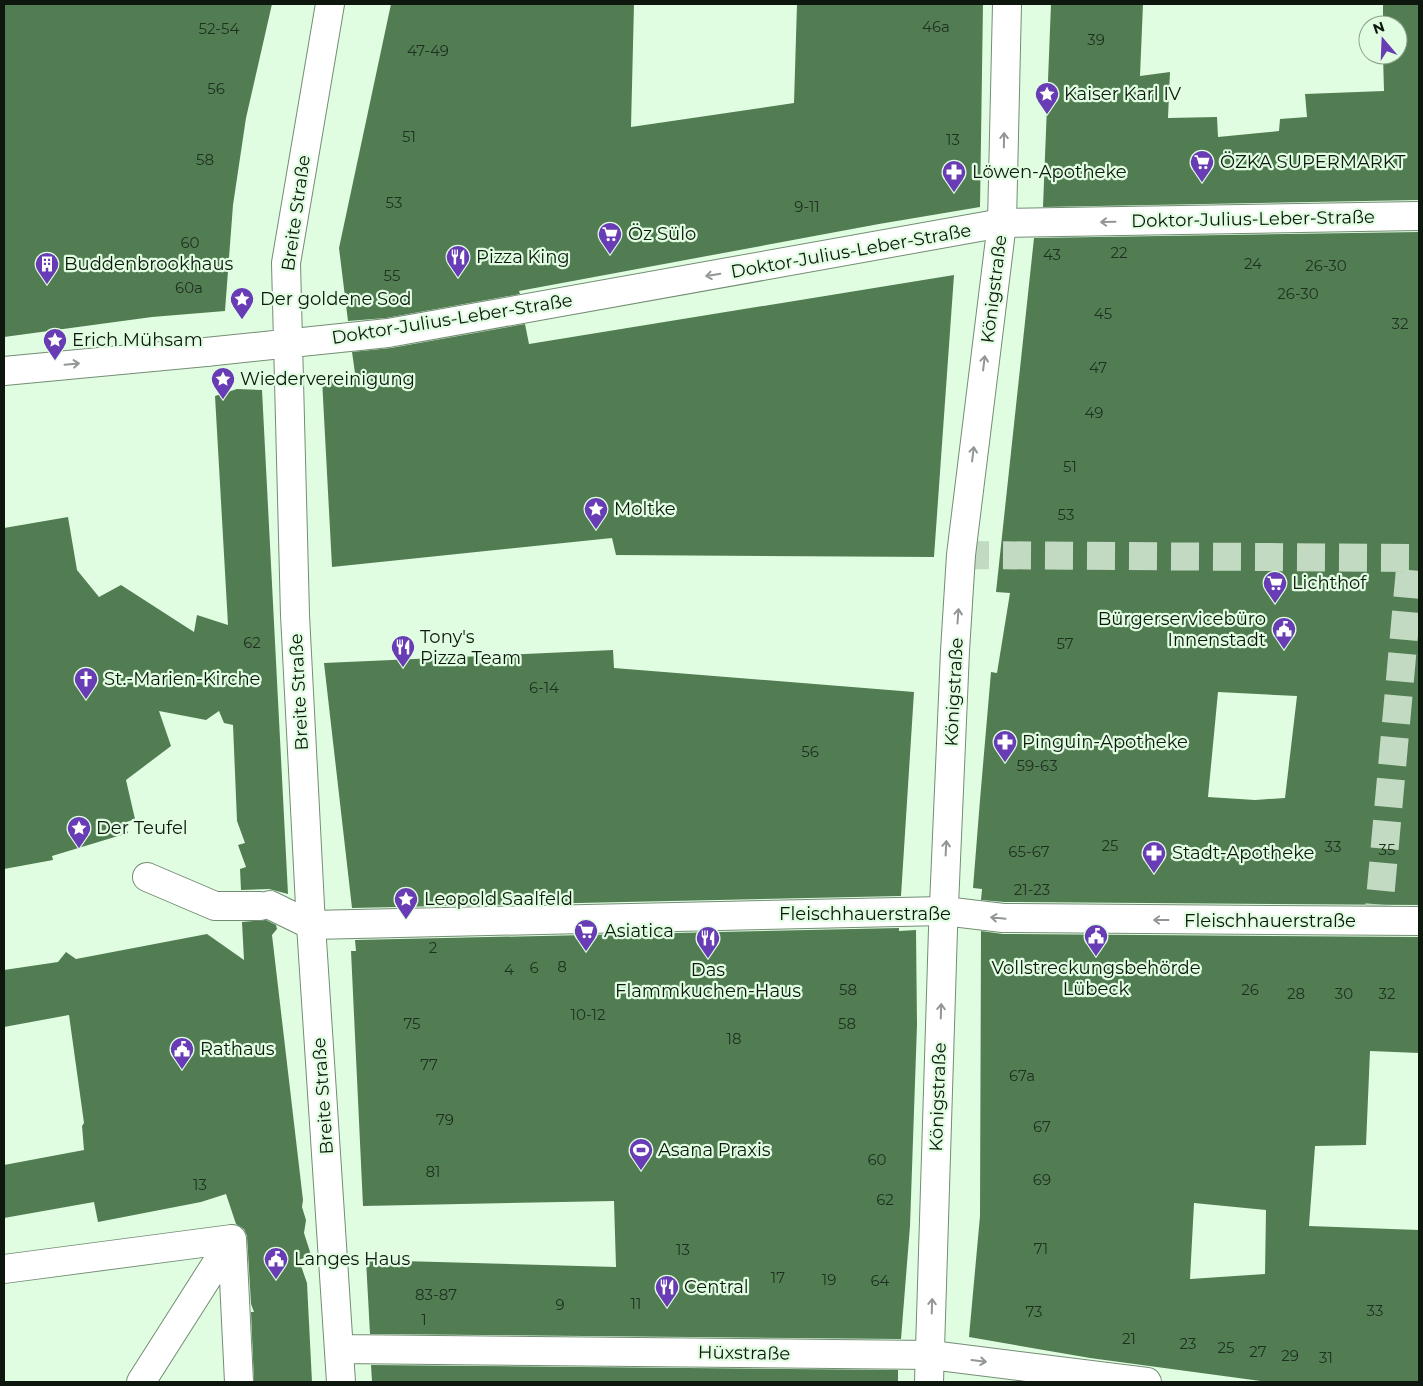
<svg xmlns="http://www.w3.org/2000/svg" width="1423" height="1386" font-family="Montserrat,sans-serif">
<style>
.building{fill:#527d53;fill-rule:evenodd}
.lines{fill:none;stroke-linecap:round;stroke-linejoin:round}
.pedestrian-tunnel{stroke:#c1dac1;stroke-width:28;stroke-dasharray:28 14;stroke-linecap:butt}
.pedestrian-casing{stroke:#738d74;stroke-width:30}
.minor-casing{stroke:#738d74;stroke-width:30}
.tertiary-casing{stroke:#738d74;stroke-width:30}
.pedestrian{stroke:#fff;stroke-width:28}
.minor{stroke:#fff;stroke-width:28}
.tertiary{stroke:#fff;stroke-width:28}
.oneway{stroke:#929793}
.labels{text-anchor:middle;stroke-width:4.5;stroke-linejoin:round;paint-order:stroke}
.number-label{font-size:15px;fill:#1e301f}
.poi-label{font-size:18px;fill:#0d170e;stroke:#e1fde1;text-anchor:start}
.street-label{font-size:18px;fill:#0d170e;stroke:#e1fde1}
</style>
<rect width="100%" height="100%" fill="#e1fde1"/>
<path class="building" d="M 4,4 L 272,4 L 246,118 L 233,205 L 225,311 L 152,317 L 4,337 Z
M 391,4 L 634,4 L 631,127 L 794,103 L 797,4 L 983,4 L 980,207 L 879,224 L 519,291 L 520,294 L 386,318 L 348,321 L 339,248 Z
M 1051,4 L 1143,4 L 1140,76 L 1170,72 L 1168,118 L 1217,117 L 1218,137 L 1279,131 L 1280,119 L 1307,117 L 1305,94 L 1384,91 L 1383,55 L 1398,55 L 1398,25 L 1383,25 L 1383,4 L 1419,4 L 1419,200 L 1043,207 Z
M 1419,232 L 1419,905 L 1004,902 L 981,900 L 982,889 L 973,888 L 980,800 L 991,672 L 997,673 L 1010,593 L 996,592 L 1034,238 ZM 1218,692 L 1297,696 L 1285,798 L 1255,800 L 1208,797 Z
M 954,275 L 934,557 L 616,555 L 612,538 L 332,567 L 322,379 L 355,373 L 352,352 L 391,348 L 525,324 L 529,344 Z
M 237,389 L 262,390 L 288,894 L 269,889 L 241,890 L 240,869 L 246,867 L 238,845 L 245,843 L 237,821 L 233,725 L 224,723 L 219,711 L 206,720 L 159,711 L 171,746 L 126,780 L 135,819 L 124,823 L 128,833 L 52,856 L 53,860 L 4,869 L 4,528 L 68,517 L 77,570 L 99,597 L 121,585 L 194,632 L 197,615 L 228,625 L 215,396 Z
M 613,650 L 614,668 L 914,692 L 901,896 L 352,908 L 324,663 Z
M 266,920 L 276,925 L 277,929 L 272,935 L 303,1200 L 302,1207 L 306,1220 L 304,1233 L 311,1255 L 299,1260 L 307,1283 L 312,1382 L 254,1382 L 251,1312 L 254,1312 L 251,1304 L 247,1236 L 244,1229 L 236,1224 L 226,1194 L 201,1202 L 98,1222 L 94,1202 L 4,1218 L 4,1165 L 84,1150 L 82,1126 L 84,1123 L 69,1015 L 4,1027 L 4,970 L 58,962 L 66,952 L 76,959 L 207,934 L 244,960 L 242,922 Z
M 899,928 L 899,931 L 916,930 L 917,1025 L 910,1226 L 901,1339 L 370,1334 L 366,1260 L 616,1267 L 614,1201 L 363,1206 L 351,951 L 356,951 L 355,940 Z
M 981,931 L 1003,934 L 1419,937 L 1419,1053 L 1370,1051 L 1366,1145 L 1315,1146 L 1309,1226 L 1419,1230 L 1419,1382 L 1268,1382 L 1090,1358 L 969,1337 L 980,1216 ZM 1194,1203 L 1266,1210 L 1265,1274 L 1190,1279 Z
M 371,1365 L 898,1370 L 898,1382 L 372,1382 Z"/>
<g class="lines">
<path class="pedestrian-tunnel" d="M 961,555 L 1411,558 L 1378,921"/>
<g class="pedestrian-casing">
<path id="pedestrian" d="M 330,4 L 286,263 L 295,615 L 311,925 L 341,1382
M 206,352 L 388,333 L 1002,223
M 147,877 L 215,906 L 260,906
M 270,905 L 311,925 L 944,911
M 232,1239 L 239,1382
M 4,1269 L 232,1239
M 339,1349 L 931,1355
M 141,1382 L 232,1239"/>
</g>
<g class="minor-casing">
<path id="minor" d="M 1002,223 L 1419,216
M 4,371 L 206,352
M 944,911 L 1003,918 L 1419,921
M 931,1355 L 1147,1382"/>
</g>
<g class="tertiary-casing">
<path id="tertiary" d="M 929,1382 L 943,929 L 955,651 L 961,555 L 1002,223 L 1007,4"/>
</g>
<use href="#pedestrian" class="pedestrian"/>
<use href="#minor" class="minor"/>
<use href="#tertiary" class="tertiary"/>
</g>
<defs><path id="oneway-shaft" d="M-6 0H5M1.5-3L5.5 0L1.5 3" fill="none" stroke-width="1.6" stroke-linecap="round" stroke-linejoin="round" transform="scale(1.25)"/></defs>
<g class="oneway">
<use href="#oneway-shaft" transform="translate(1004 140) rotate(-89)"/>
<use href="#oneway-shaft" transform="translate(1108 222) rotate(179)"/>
<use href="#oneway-shaft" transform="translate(713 275) rotate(170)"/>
<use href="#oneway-shaft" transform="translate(984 363) rotate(-83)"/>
<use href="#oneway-shaft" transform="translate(72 364) rotate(-5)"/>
<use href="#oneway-shaft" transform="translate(973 454) rotate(-83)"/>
<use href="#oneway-shaft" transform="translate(958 616) rotate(-86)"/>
<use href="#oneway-shaft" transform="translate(946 848) rotate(-87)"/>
<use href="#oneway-shaft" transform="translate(998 918) rotate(-174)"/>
<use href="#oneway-shaft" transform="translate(1161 920) rotate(-180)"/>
<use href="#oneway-shaft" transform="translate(941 1011) rotate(-88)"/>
<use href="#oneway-shaft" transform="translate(932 1306) rotate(-88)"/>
<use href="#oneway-shaft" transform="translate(979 1361) rotate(7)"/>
</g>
<defs>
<g id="sight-pin" transform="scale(1.25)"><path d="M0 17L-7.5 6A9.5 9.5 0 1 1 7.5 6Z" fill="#673cb4" stroke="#e1fde1"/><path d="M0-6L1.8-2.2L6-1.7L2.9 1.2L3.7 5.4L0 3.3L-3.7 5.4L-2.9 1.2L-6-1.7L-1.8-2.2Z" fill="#fff"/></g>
<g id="supermarket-pin" transform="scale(1.25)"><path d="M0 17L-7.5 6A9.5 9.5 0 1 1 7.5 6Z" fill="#673cb4" stroke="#e1fde1"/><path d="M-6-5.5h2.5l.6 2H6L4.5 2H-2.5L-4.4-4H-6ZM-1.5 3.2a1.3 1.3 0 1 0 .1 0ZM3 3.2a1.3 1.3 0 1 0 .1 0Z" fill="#fff"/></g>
<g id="pharmacy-pin" transform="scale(1.25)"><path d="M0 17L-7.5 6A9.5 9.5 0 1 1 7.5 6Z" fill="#673cb4" stroke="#e1fde1"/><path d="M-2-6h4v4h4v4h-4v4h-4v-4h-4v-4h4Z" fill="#fff"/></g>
<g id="restaurant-pin" transform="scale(1.25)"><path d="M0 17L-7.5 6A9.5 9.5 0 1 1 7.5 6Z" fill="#673cb4" stroke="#e1fde1"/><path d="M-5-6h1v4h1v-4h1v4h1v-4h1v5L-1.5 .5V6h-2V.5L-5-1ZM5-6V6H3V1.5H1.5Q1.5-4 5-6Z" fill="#fff"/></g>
<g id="building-pin" transform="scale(1.25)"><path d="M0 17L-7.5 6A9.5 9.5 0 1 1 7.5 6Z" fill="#673cb4" stroke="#e1fde1"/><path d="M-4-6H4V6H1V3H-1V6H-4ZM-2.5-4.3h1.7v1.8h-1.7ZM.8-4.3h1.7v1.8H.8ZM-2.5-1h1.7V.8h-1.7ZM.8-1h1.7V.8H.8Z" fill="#fff"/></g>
<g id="civic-pin" transform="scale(1.25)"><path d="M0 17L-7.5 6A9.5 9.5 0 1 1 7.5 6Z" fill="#673cb4" stroke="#e1fde1"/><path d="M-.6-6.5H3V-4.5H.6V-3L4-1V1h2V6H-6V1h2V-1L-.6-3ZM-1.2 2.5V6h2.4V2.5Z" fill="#fff"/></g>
<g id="church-pin" transform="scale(1.25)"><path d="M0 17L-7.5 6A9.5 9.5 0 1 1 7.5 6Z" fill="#673cb4" stroke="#e1fde1"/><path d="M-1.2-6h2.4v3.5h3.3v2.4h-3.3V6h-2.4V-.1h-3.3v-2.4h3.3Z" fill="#fff"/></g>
<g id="stadium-pin" transform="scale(1.25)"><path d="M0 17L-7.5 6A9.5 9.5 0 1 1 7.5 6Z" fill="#673cb4" stroke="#e1fde1"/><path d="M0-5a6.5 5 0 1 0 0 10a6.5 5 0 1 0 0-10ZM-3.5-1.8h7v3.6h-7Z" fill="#fff"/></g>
</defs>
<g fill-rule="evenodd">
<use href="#sight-pin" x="1047" y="94"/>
<use href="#supermarket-pin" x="1202" y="162"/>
<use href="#pharmacy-pin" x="954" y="172"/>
<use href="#supermarket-pin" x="610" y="234"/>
<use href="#restaurant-pin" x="458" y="257"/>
<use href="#building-pin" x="47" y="264"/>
<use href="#sight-pin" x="242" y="299"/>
<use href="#sight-pin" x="55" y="340"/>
<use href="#sight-pin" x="223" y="379"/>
<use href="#sight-pin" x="596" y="509"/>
<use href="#supermarket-pin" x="1275" y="583"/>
<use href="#civic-pin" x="1284" y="629"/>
<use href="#restaurant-pin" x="403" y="647"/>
<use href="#church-pin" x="86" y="679"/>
<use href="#pharmacy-pin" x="1005" y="742"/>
<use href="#sight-pin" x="79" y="828"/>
<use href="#pharmacy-pin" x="1154" y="853"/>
<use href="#sight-pin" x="406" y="899"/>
<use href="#supermarket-pin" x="586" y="931"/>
<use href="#civic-pin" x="1096" y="936"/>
<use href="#restaurant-pin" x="708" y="938"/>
<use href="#civic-pin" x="182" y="1049"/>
<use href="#stadium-pin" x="641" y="1150"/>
<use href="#civic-pin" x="276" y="1259"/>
<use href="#restaurant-pin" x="667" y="1287"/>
</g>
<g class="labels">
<g class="number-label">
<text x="936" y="32">46a</text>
<text x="219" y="34">52-54</text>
<text x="1096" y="45">39</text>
<text x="428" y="56">47-49</text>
<text x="216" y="94">56</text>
<text x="409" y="142">51</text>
<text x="953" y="145">13</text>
<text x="205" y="165">58</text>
<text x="394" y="208">53</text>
<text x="807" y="212">9-11</text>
<text x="190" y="248">60</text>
<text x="1119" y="258">22</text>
<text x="1052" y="260">43</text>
<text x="1253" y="269">24</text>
<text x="1326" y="271">26-30</text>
<text x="392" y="281">55</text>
<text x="189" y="293">60a</text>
<text x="1298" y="299">26-30</text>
<text x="1103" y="319">45</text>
<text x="1400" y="329">32</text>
<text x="1098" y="373">47</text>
<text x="1094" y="418">49</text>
<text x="1070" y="472">51</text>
<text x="1066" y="520">53</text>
<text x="252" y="648">62</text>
<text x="1065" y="649">57</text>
<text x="544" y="693">6-14</text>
<text x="810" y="757">56</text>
<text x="1037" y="771">59-63</text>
<text x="1110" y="851">25</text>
<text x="1333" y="852">33</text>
<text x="1387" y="855">35</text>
<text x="1029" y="857">65-67</text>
<text x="1032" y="895">21-23</text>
<text x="433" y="953">2</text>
<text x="562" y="972">8</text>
<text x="534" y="973">6</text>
<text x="509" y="975">4</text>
<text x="848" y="995">58</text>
<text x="1250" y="995">26</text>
<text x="1296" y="999">28</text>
<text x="1344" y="999">30</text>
<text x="1387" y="999">32</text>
<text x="588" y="1020">10-12</text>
<text x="412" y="1029">75</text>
<text x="847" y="1029">58</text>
<text x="734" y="1044">18</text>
<text x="429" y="1070">77</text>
<text x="1022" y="1081">67a</text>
<text x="445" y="1125">79</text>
<text x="1042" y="1132">67</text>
<text x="877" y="1165">60</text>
<text x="433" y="1177">81</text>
<text x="1042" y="1185">69</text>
<text x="200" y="1190">13</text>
<text x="885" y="1205">62</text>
<text x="1041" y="1254">71</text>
<text x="683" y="1255">13</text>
<text x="778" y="1283">17</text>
<text x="829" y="1285">19</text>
<text x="880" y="1286">64</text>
<text x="436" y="1300">83-87</text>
<text x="636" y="1309">11</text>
<text x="560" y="1310">9</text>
<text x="1375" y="1316">33</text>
<text x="1034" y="1317">73</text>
<text x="424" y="1325">1</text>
<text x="1129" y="1344">21</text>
<text x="1188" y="1349">23</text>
<text x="1226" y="1353">25</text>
<text x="1258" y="1357">27</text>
<text x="1290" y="1361">29</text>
<text x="1326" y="1363">31</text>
</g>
<g class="poi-label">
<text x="1064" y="100">Kaiser Karl IV</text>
<text x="1220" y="168">ÖZKA SUPERMARKT</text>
<text x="972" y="178">Löwen-Apotheke</text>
<text x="628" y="240">Öz Sülo</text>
<text x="476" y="263">Pizza King</text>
<text x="64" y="270">Buddenbrookhaus</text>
<text x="260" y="305">Der goldene Sod</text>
<text x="72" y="346">Erich Mühsam</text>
<text x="240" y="385">Wiedervereinigung</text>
<text x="614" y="515">Moltke</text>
<text x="1292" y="589">Lichthof</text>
<text x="1266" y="625" text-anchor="end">Bürgerservicebüro<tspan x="1266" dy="21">Innenstadt</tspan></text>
<text x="420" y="643">Tony's<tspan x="420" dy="21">Pizza Team</tspan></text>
<text x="104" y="685">St.-Marien-Kirche</text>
<text x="1022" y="748">Pinguin-Apotheke</text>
<text x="96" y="834">Der Teufel</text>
<text x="1172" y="859">Stadt-Apotheke</text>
<text x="424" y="905">Leopold Saalfeld</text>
<text x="604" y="937">Asiatica</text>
<text x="1096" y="974" text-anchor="middle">Vollstreckungsbehörde<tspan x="1096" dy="21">Lübeck</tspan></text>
<text x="708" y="976" text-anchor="middle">Das<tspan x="708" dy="21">Flammkuchen-Haus</tspan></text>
<text x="200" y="1055">Rathaus</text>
<text x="658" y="1156">Asana Praxis</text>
<text x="294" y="1265">Langes Haus</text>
<text x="684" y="1293">Central</text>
</g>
<g class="street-label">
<text transform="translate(296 213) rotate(-82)" y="6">Breite Straße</text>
<text transform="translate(1253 219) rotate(-1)" y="6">Doktor-Julius-Leber-Straße</text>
<text transform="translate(851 251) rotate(-10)" y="6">Doktor-Julius-Leber-Straße</text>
<text transform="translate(994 289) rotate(-83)" y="6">Königstraße</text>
<text transform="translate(452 319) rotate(-9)" y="6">Doktor-Julius-Leber-Straße</text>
<text transform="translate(299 692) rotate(-93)" y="6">Breite Straße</text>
<text transform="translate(954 692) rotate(-87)" y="6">Königstraße</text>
<text x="865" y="920">Fleischhauerstraße</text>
<text x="1270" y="927">Fleischhauerstraße</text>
<text transform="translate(323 1096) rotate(-94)" y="6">Breite Straße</text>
<text transform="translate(938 1097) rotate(-88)" y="6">Königstraße</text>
<text transform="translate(744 1353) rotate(1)" y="6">Hüxstraße</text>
</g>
</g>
<rect width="1423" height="1386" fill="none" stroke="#0d170e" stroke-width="10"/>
<g transform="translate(1383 40) rotate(341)"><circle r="24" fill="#e1fde1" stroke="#8ca18d"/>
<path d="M0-4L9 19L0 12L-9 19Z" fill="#673cb4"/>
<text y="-8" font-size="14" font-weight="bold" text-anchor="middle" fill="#0d170e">N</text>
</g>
</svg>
